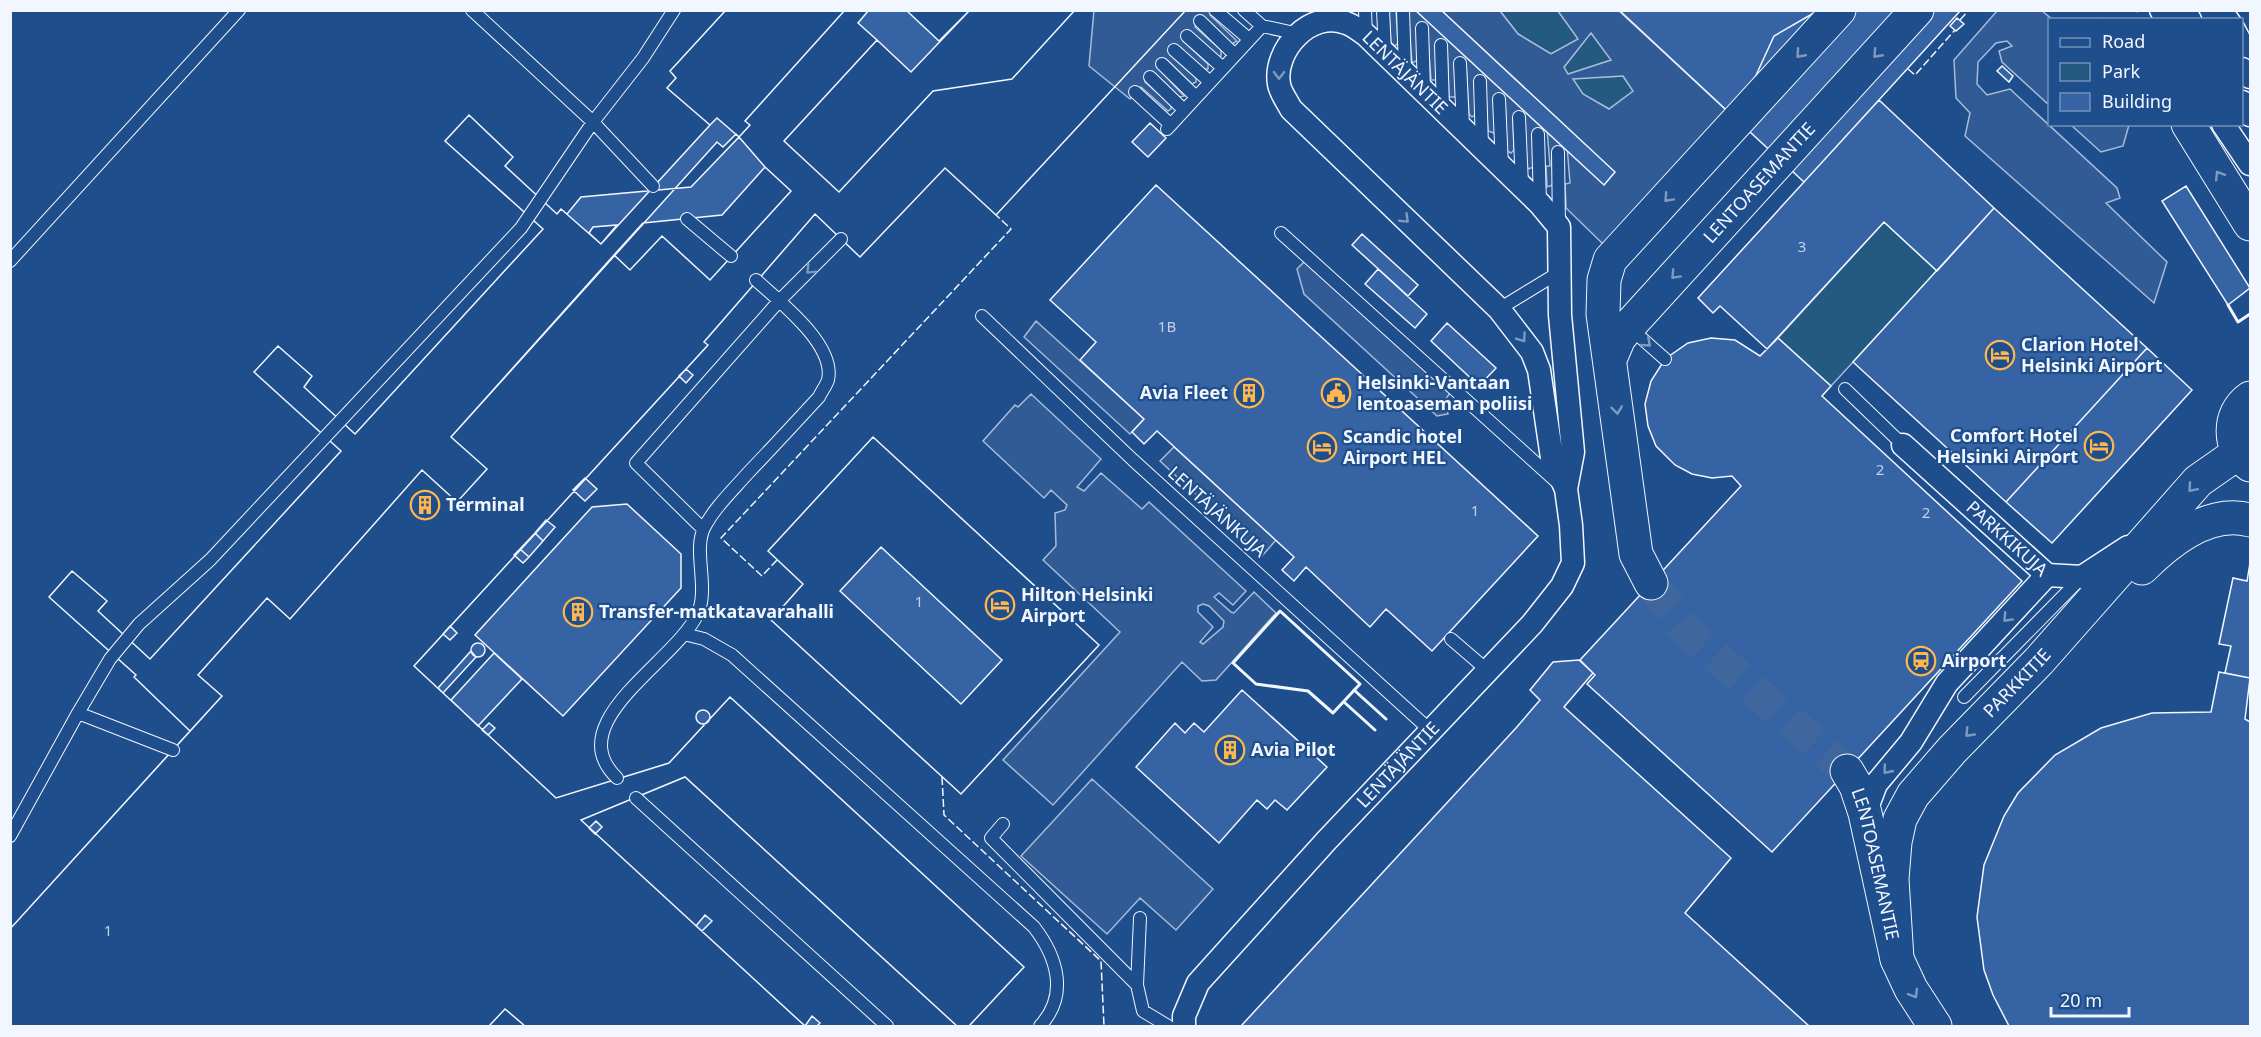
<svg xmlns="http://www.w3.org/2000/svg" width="2261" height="1037" font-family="'Noto Sans',sans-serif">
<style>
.green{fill:#245a82;stroke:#a8bbd7;stroke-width:1.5}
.parking{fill:#305b95;stroke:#a8bbd7;stroke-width:1.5;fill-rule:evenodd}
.building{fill:#3563a3;stroke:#f2f6ff;stroke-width:1.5;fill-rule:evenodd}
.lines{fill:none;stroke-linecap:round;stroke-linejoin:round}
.secondary-tunnel{stroke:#3f679d;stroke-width:33;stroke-dasharray:33 16;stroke-linecap:butt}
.lane-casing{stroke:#f2f6ff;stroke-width:14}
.street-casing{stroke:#f2f6ff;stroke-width:25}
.secondary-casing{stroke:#f2f6ff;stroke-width:35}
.lane{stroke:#1f4e8c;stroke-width:12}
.street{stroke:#1f4e8c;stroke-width:22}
.secondary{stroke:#1f4e8c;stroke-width:33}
.secondary-bridge-casing{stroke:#f2f6ff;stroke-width:35;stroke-linecap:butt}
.secondary-bridge{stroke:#1f4e8c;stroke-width:33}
.fence{stroke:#f2f6ff;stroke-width:1.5;stroke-dasharray:8 3;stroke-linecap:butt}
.wall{stroke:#f2f6ff;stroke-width:3}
.oneway{stroke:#7e9ac0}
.labels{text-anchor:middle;stroke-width:4.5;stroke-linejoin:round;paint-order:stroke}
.number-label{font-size:15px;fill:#c3d1e8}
.street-label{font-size:18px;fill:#f2f6ff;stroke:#1f4e8c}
.poi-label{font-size:18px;font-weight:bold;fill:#f2f6ff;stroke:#1f4e8c;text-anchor:start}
</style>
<rect width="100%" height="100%" fill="#1f4e8c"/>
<path class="green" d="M 1500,11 L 1558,11 L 1579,39 L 1551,54 L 1518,34 Z
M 1591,32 L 1612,60 L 1568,75 L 1564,67 Z
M 1623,76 L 1634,91 L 1609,109 L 1582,94 L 1572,78 Z
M 1884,222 L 1937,271 L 1831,386 L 1778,338 Z"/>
<path class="parking" d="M 1094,10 L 1213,11 L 1210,15 L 1237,41 L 1232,44 L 1203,18 L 1195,27 L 1221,50 L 1221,56 L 1218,57 L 1191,32 L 1183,41 L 1208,64 L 1208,69 L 1203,69 L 1178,46 L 1170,55 L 1196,78 L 1196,82 L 1192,84 L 1166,59 L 1158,68 L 1184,96 L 1179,97 L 1153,73 L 1145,82 L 1171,105 L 1171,109 L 1168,111 L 1141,87 L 1130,99 L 1089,66 Z
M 1389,11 L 1396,11 L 1398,43 L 1395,46 L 1391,43 Z
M 1408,11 L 1500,11 L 1518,34 L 1551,54 L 1578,39 L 1558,11 L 1619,11 L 1727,111 L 1603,244 L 1566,208 L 1565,184 L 1570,183 L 1567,146 L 1557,147 L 1558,152 L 1552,153 L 1553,185 L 1547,187 L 1546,166 L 1550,166 L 1547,129 L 1538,130 L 1534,167 L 1528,169 L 1513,117 L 1514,150 L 1511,153 L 1507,151 L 1505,99 L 1494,133 L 1488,131 L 1485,81 L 1476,114 L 1472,117 L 1469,114 L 1466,63 L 1456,97 L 1449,97 L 1447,45 L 1437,80 L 1431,80 L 1427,27 L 1418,60 L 1412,63 ZM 1591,33 L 1611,60 L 1568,74 L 1564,67 ZM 1623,76 L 1633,91 L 1609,109 L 1583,94 L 1573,79 Z
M 1997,11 L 2042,11 L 2052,19 L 2050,20 L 2049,105 L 2002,62 L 1999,51 L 2012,46 L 2007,41 L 1996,43 L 1978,62 L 1977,84 L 1987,95 L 2010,89 L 2117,188 L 2120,198 L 2106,203 L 2167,262 L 2154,303 L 1965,136 L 1970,113 L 1956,98 L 1954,60 Z
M 2071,125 L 2129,125 L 2123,146 L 2101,152 Z
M 1308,258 L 1453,389 L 1445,400 L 1448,414 L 1437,416 L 1304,294 L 1297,269 Z
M 1036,321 L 1144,419 L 1130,434 L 1024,337 Z
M 1031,394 L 1101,459 L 1077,487 L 1084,491 L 1101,473 L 1142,509 L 1149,502 L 1246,591 L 1233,605 L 1219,593 L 1214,597 L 1231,612 L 1234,613 L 1254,592 L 1276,613 L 1216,680 L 1202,681 L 1182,662 L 1053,805 L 1003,760 L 1120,632 L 1043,560 L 1056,546 L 1055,513 L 1065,510 L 1067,505 L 1051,490 L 1044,498 L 983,441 L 1015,405 L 1018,407 ZM 1203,604 L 1209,606 L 1224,621 L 1223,627 L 1203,644 L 1200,642 L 1213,627 L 1198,612 L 1198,606 Z
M 1174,447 L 1276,540 L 1262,556 L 1160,461 Z
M 1092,779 L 1213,889 L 1176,930 L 1140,898 L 1107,934 L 1021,856 Z"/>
<path class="building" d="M 726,10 L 845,10 L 745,121 L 750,125 L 739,137 L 736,134 L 723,147 L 717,142 L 451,437 L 487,469 L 457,502 L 422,470 L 290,619 L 267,598 L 198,675 L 222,696 L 190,731 L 134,677 L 136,675 L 49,597 L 72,571 L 107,601 L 98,611 L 150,659 L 341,451 L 254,372 L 278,346 L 312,376 L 304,387 L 355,434 L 543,229 L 445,141 L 469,115 L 513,157 L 505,166 L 557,214 L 561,209 L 601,244 L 710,125 L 667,88 L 676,78 L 670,71 Z
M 726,10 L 1186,10 L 996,215 L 945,168 L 860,257 L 815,214 L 704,342 L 708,345 L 414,666 L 556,798 L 669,763 L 730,697 L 1024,967 L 969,1026 L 957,1026 L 685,777 L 581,820 L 805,1026 L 525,1026 L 505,1009 L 489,1026 L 10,1026 L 10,929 L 190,731 L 134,677 L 136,675 L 49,597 L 72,571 L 107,601 L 98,611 L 150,659 L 341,451 L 254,372 L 278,346 L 312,376 L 304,387 L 355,434 L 543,229 L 445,141 L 469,115 L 513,157 L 505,166 L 557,214 L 561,209 L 567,214 L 581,197 L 691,187 L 739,137 L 717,118 L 710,125 L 667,88 L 676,78 L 670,71 ZM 765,167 L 791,191 L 710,280 L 662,236 L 630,270 L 614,255 L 643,223 L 722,215 ZM 617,225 L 601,244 L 589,233 L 593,227 Z
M 845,10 L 869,10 L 858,23 L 877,40 L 784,141 L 839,192 L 933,91 L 1012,79 L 1075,10 L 1186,10 L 996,215 L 945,168 L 860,257 L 815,214 L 704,342 L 708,345 L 414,666 L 556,798 L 669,763 L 730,697 L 1024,967 L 969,1026 L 957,1026 L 685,777 L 581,820 L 805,1026 L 525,1026 L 505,1009 L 489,1026 L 10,1026 L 10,929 L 222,696 L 198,675 L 267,598 L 290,619 L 422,470 L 457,502 L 487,469 L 451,437 L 614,255 L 630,270 L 662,236 L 710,280 L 791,191 L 765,167 L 739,137 L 750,125 L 745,121 Z
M 906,10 L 970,10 L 939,41 Z
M 970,10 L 1075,10 L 1012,79 L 933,91 L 839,192 L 784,141 L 877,40 L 911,72 Z
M 1415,10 L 1441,10 L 1615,172 L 1604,185 Z
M 1619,10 L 1819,10 L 1774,36 L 1736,119 Z
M 1819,10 L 1961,10 L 1804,182 L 1736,119 L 1774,36 Z
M 2235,10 L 2250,10 L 2250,35 L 2242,20 Z
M 2235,10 L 2250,10 L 2250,35 L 2242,20 Z
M 1957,18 L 1964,24 L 1956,31 L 1950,26 Z
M 2002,66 L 2013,76 L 2009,82 L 1997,71 Z
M 1879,100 L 1994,208 L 1937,271 L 1884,222 L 1767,349 L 1720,306 L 1713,313 L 1698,298 Z
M 1150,123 L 1166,138 L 1148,157 L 1132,142 Z
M 1156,185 L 1538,536 L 1432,651 L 1386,609 L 1370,627 L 1306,567 L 1294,581 L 1282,570 L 1294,557 L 1157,431 L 1144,444 L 1132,432 L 1144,419 L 1080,360 L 1096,342 L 1050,300 Z
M 2186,186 L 2250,288 L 2228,305 L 2162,201 Z
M 1994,208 L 2147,348 L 2006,502 L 1853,362 Z
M 1362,234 L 1418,285 L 1408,296 L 1352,245 Z
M 1378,269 L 1427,314 L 1415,328 L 1365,284 Z
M 1447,323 L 1496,368 L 1479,386 L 1431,341 Z
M 1711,338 L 1735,340 L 1760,356 L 1778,338 L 1831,386 L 1822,396 L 2022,581 L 1772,852 L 1587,684 L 1595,675 L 1580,660 L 1741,486 L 1732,476 L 1712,478 L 1692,474 L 1675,465 L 1656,446 L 1648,426 L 1645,404 L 1651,381 L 1665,359 L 1688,343 Z
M 2147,348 L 2192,390 L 2052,543 L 2006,502 Z
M 686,369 L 693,375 L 686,383 L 679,376 Z
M 873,437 L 1099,645 L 961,794 L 771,620 L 803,584 L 768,551 ZM 881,547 L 1002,660 L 961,704 L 840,591 Z
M 873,437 L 1099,645 L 961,794 L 771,620 L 803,584 L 768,551 Z
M 585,478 L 597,489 L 585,501 L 573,490 Z
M 627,504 L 681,554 L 681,588 L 563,716 L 475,635 L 592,507 Z
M 546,520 L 555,527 L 543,541 L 535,533 Z
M 535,533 L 543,541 L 529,557 L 520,549 Z
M 520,549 L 529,557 L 523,563 L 514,555 Z
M 2250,563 L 2250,678 L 2225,673 L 2231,646 L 2219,644 L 2233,578 L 2247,581 Z
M 450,626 L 457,633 L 450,640 L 443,634 Z
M471 650a7 7 0 1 1 14 0a7 7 0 1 1-14 0Z
M 471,651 L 476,657 L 443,693 L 438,688 Z
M 494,653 L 522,679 L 478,726 L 451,700 Z
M 1579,660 L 1593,673 L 1564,707 L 1731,858 L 1685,913 L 1809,1026 L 1241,1026 L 1516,728 L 1540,700 L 1530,690 L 1553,662 Z
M 2219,672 L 2250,678 L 2245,719 L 2250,722 L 2250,1026 L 2009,1026 L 1993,995 L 1984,970 L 1977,917 L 1984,865 L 2004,816 L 2018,793 L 2055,755 L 2101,728 L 2152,713 L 2211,712 Z
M 1242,690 L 1327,767 L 1287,810 L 1275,800 L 1267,809 L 1257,800 L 1219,843 L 1136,767 L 1175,723 L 1185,733 L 1194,723 L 1204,732 Z
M696 717a7 7 0 1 1 14 0a7 7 0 1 1-14 0Z
M 489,723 L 495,728 L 488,735 L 482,730 Z
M 596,821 L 602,827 L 595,834 L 589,828 Z
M 705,915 L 712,921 L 702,931 L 696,926 Z
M 812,1016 L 820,1023 L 817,1026 L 805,1026 Z"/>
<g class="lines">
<path class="secondary-tunnel" d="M 1651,583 L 1686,631 L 1847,771"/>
<g class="lane-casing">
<path id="lane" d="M 472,10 L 593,122 L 653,186
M 1215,10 L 1249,39
M 1244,10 L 1262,26
M 1365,10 L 1366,35
M 1383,10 L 1385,52
M 1403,10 L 1405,71
M 1200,21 L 1235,55
M 1422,28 L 1424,89
M 1187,36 L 1223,68
M 1441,45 L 1443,108
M 1174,50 L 1210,82
M 1460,63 L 1463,127
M 1162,64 L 1196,97
M 1150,77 L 1184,110
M 1480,81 L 1482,147
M 1135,92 L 1171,125
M 1499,99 L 1502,166
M 1519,117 L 1522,185
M 1167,129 L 1262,26 L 1299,34
M 1538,134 L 1540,203
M 1558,152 L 1559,226
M 687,219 L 731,256
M 1281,233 L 1558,483
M 10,261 L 239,10
M 1499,309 L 1558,273
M 982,316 L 1133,460 L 1431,731
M 1630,328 L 1665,359
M 1845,389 L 1903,445
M 703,529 L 636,463 L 779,301 L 841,239
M 684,634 L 704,639 L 732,655 L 1034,927 C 1057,957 1069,995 1040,1026
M 1451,639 L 1487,670
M 1964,697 L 2081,578
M 173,750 L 78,713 L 110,659 L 139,624 L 210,560 L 521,228 L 593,122 L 643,58 L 674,10
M 617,778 C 559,722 676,662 698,613 C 709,587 693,551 704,528 C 714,508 733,490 747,474 C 771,449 795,423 819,397 C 821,392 826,386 828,380 C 836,345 780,302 756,280
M 636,798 L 887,1026
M 1003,824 L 991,838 L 1137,985
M 10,836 L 78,713
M 1140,918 L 1137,985 L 1143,1011 L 1168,1026"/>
</g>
<g class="street-casing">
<g id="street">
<path d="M 2161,10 L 2168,20"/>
<path d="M 2184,10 L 2190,20"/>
<path d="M 2242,69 L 2250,77"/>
<path d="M 2242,102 L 2250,115"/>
<path d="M 2223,124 L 2250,164"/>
<path id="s1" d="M 1903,445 L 2047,575 L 2082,577 L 2128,547"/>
<path d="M 1865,813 L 1876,784 L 1911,742 L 1947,683 L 2047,575"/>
<path id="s2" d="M 1184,1026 L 1184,1016 L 1198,983 L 1327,840 L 1532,624 L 1562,586 L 1573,563 L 1571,525 L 1566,489 L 1552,458 L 1539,370 L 1532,352 L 1499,309 L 1291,109 C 1287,101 1280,92 1279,84 C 1273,50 1311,9 1346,23 C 1353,25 1360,31 1366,35 L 1540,204 L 1559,227 L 1560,315 L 1573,452 L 1566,489"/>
</g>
</g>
<g class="secondary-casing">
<g id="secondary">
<path d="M 2188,124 L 2250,224"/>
<path id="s3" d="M 1610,359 L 1619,338 L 1629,326 L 1917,10"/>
<path d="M 2250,398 C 2227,414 2228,449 2250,465"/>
<path d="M 2142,568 C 2169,541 2210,509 2250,520"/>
<path d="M 1651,583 L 1636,554 L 1603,314 L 1604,280 L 1610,260 L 1839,10"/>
<path id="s4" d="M 1847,771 L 1856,786 L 1865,813 L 1897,959 L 1911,989 L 1935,1026"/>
<path id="s5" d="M 1897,959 L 1892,879 L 1895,842 L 1900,819 L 1913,795 L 1952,750 L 2039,661 L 2198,481 L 2238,453"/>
</g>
</g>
<use href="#lane" class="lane"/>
<use href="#street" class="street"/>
<use href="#secondary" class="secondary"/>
<g class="secondary-bridge-casing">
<path id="secondary-bridge" d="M 2117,10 L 2122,20"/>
</g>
<use href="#secondary-bridge" class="secondary-bridge"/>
<path class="fence" d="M 1960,20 L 1969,10
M 1908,69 L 1915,75 L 1955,30
M 777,560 L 762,576 L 721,538 L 1011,229 L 996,215
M 942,777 L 944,815 L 1101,961 L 1104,1026"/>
<path class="wall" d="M 2228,305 L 2238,322 L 2250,314
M 1280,611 L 1360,684 L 1333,713 L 1308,691 L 1256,684 L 1233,663 Z
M 1354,690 L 1386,719
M 1344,702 L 1375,730"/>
</g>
<defs><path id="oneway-chevron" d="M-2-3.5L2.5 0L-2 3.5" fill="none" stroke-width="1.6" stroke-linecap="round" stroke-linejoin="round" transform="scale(1.5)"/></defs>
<g class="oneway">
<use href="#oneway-chevron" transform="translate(1800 54) rotate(132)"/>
<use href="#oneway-chevron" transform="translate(1877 54) rotate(132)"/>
<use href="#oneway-chevron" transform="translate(1279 75) rotate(91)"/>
<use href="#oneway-chevron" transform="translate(2219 175) rotate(-122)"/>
<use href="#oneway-chevron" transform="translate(1668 198) rotate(133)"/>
<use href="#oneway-chevron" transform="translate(1405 219) rotate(44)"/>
<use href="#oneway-chevron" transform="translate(810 270) rotate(135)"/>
<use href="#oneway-chevron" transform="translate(1675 275) rotate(133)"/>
<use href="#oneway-chevron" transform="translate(1522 338) rotate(55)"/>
<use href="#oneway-chevron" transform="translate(1647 343) rotate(41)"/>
<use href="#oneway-chevron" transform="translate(1617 410) rotate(83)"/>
<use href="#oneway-chevron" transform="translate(2192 488) rotate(131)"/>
<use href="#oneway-chevron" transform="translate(2007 618) rotate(133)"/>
<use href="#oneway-chevron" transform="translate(1969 733) rotate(134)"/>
<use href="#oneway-chevron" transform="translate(1887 770) rotate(129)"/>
<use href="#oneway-chevron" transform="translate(1914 994) rotate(59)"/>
</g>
<defs>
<g id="hotel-ring" transform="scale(1.5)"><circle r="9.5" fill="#1f4e8c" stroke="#ffb74d" stroke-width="1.5"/><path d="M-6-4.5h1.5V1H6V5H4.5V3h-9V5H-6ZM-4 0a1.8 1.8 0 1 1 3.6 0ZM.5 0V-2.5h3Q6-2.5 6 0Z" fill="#ffb74d"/></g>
<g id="building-ring" transform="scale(1.5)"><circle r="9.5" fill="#1f4e8c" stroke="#ffb74d" stroke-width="1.5"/><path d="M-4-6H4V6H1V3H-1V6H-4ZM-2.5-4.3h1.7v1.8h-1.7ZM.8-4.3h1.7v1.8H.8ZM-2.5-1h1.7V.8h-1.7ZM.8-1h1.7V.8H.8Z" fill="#ffb74d"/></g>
<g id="civic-ring" transform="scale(1.5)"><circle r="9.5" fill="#1f4e8c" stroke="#ffb74d" stroke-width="1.5"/><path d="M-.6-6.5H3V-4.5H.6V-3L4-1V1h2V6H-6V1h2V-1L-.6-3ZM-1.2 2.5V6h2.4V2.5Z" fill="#ffb74d"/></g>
<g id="station-ring" transform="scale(1.5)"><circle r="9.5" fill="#1f4e8c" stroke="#ffb74d" stroke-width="1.5"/><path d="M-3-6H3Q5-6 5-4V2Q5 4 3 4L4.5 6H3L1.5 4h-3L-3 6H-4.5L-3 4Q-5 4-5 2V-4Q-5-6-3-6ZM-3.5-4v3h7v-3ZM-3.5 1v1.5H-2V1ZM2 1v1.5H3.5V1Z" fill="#ffb74d"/></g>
</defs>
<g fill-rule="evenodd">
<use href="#hotel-ring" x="2000" y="355"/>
<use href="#building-ring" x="1249" y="393"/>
<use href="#civic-ring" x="1336" y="393"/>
<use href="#hotel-ring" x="2099" y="446"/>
<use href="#hotel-ring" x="1322" y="447"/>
<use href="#building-ring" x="425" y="505"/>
<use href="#hotel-ring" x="1000" y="605"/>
<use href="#building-ring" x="578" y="612"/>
<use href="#station-ring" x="1921" y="661"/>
<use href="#building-ring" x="1230" y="750"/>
</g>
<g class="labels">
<g class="number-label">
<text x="1802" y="252">3</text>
<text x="1167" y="332">1B</text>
<text x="1880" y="475">2</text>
<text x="1475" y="516">1</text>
<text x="1926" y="518">2</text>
<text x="919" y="607">1</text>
<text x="108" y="936">1</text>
</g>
<g class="street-label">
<text dy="6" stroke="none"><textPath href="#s2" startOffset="1382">LENTÄJÄNTIE</textPath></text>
<text dy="6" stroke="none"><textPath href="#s3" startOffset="232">LENTOASEMANTIE</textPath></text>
<text transform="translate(1217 512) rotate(42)" y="6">LENTÄJÄNKUJA</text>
<text dy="6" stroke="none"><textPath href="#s1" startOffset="140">PARKKIKUJA</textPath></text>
<text dy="6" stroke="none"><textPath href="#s5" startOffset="321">PARKKITIE</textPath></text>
<text dy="6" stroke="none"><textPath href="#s2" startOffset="342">LENTÄJÄNTIE</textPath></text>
<text dy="6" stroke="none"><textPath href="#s4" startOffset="98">LENTOASEMANTIE</textPath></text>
</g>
<g class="poi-label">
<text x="2021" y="351">Clarion Hotel<tspan x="2021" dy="21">Helsinki Airport</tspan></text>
<text x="1357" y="389">Helsinki-Vantaan<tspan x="1357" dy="21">lentoaseman poliisi</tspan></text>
<text x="1228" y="399" text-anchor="end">Avia Fleet</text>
<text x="2078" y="442" text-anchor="end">Comfort Hotel<tspan x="2078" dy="21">Helsinki Airport</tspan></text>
<text x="1343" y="443">Scandic hotel<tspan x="1343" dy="21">Airport HEL</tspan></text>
<text x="446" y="511">Terminal</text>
<text x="1021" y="601">Hilton Helsinki<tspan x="1021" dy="21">Airport</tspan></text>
<text x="599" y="618">Transfer-matkatavarahalli</text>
<text x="1942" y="667">Airport</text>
<text x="1251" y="756">Avia Pilot</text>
</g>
</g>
<rect width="2261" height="1037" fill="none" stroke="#f2f6ff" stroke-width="24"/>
<rect x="2048" y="18" width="195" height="108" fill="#1f4e8c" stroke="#7391ba" stroke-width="1.5"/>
<rect x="2060" y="38" width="30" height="9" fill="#1f4e8c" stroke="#7391ba" stroke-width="1.5"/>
<text x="2102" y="48" font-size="18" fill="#f2f6ff">Road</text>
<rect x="2060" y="63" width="30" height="18" fill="#245a82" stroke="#7391ba" stroke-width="1.5"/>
<text x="2102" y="78" font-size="18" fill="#f2f6ff">Park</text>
<rect x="2060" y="93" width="30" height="18" fill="#3563a3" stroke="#7391ba" stroke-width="1.5"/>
<text x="2102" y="108" font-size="18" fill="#f2f6ff">Building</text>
<path d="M2051 1007v9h78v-9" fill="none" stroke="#f2f6ff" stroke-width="3"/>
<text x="2060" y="1007" font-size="18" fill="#f2f6ff" stroke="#1f4e8c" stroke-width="4.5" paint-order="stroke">20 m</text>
</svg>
